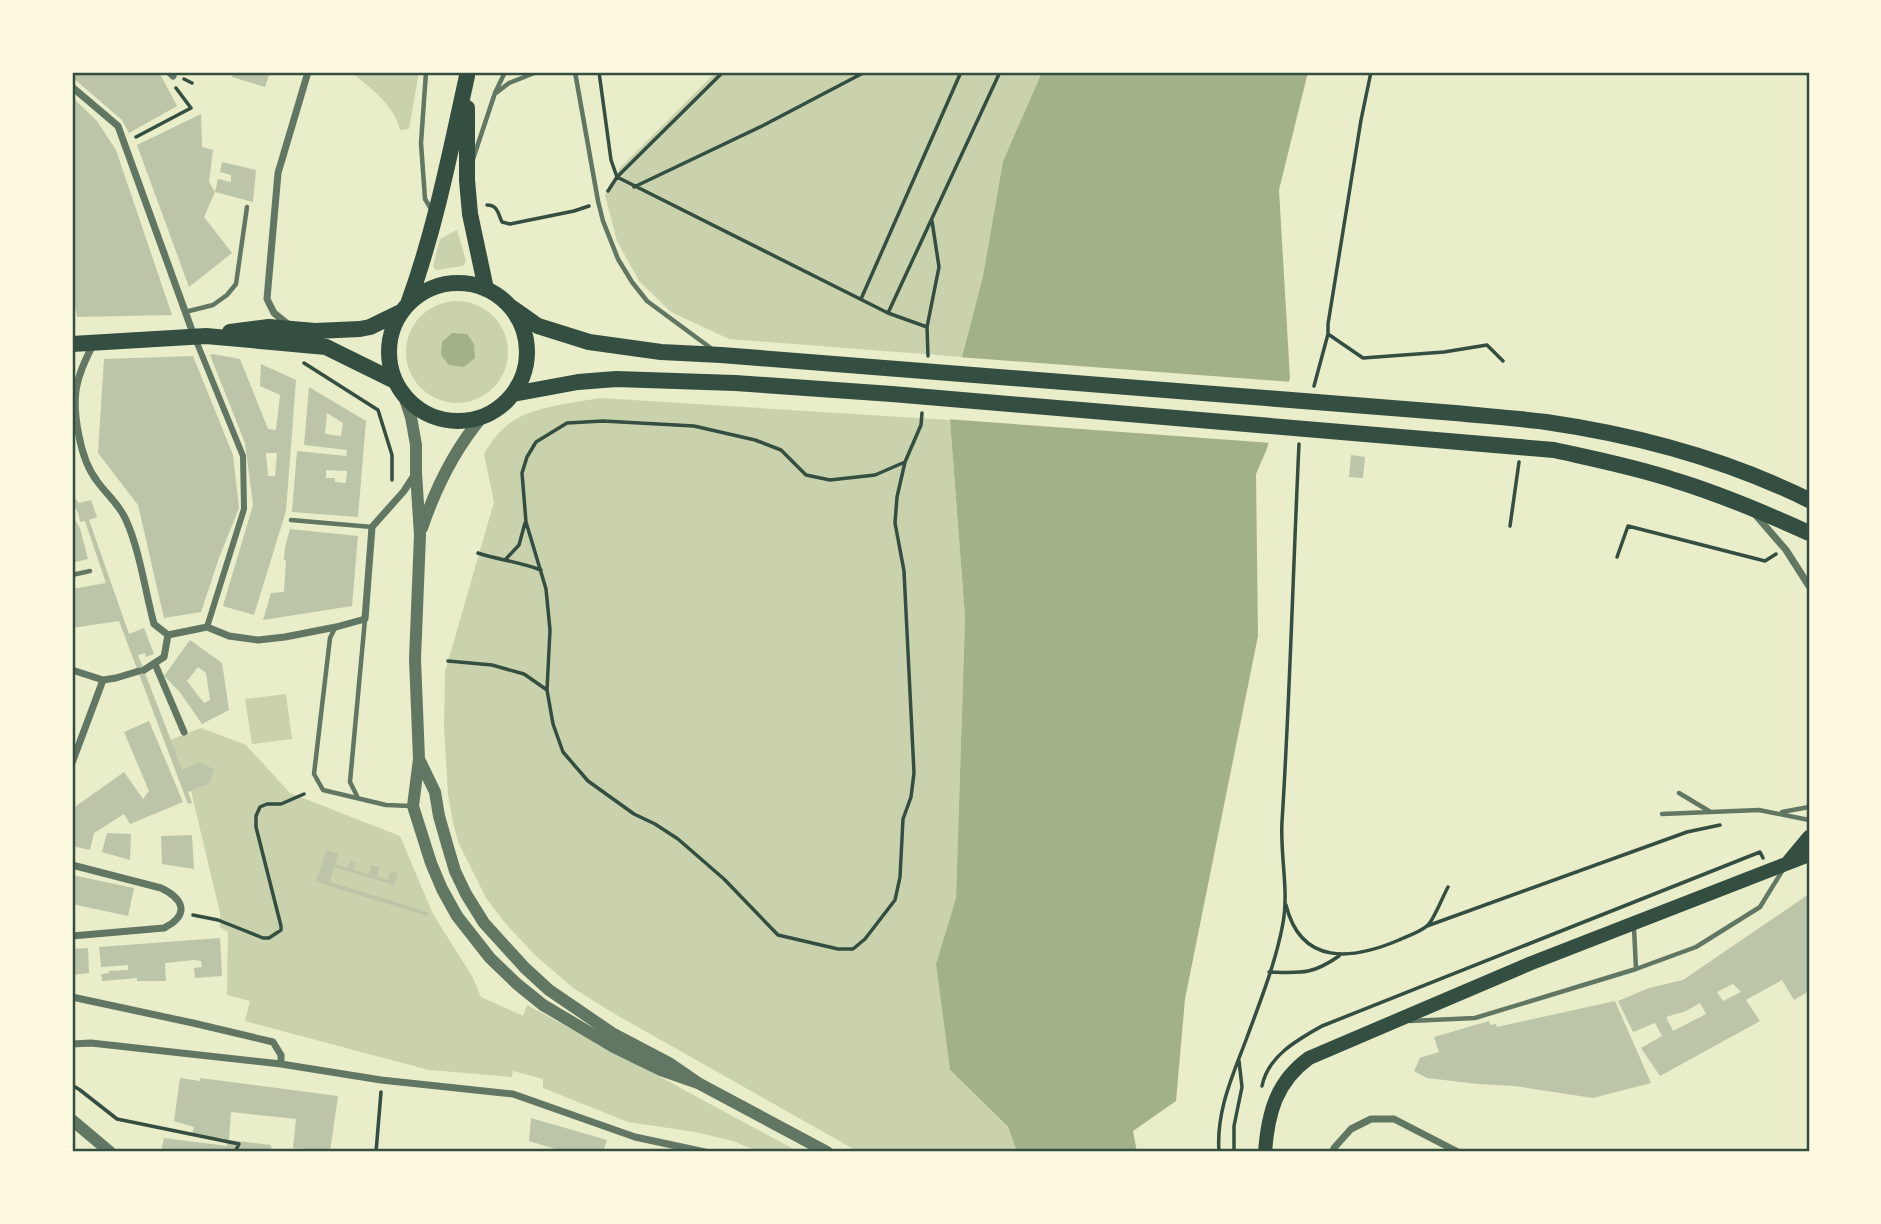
<svg xmlns="http://www.w3.org/2000/svg" width="1881" height="1224" font-family="'IBM Plex Sans',sans-serif">
<style>
.green{fill:#cad2ad}
.water{fill:#a3b18a}
.pier{fill:#e9edc9}
.building{fill:#bcc5a7;fill-rule:evenodd}
.lines{fill:none;stroke-linecap:round;stroke-linejoin:round}
.path{stroke:#344e41;stroke-width:3.5}
.service{stroke:#617663;stroke-width:4.5}
.pedestrian{stroke:#617663;stroke-width:6}
.minor{stroke:#617663;stroke-width:7}
.tertiary{stroke:#617663;stroke-width:12}
.secondary{stroke:#344e41;stroke-width:14}
.primary{stroke:#344e41;stroke-width:16}
.neatline{fill:none;stroke:#344e41;stroke-width:2.5}
</style>
<rect width="100%" height="100%" fill="#e9edc9"/>
<path class="green" d="M 351,72 L 419,72 L 409,129 L 400,130 C 394,104 370,88 351,72 Z
M 716,72 L 1042,72 L 1003,161 L 983,276 L 962,357 L 729,339 L 671,312 L 639,281 L 617,241 L 605,195 L 617,177 L 619,169 Z
M 457,230 L 466,261 L 463,266 L 436,270 L 433,266 L 440,239 Z
M406 352a51 51 0 1 1 102 0a51 51 0 1 1-102 0Z
M 601,398 L 950,420 L 965,617 L 956,899 L 936,964 L 950,1070 L 1008,1128 L 1017,1152 L 859,1152 L 613,1013 L 573,988 L 534,954 L 505,923 L 486,898 L 459,844 L 453,823 L 448,794 L 444,728 L 445,672 L 494,502 L 484,454 C 492,440 503,426 518,418 C 541,406 576,402 601,398 Z
M 286,694 L 292,739 L 252,744 L 245,699 Z
M 201,728 L 246,745 L 290,793 L 400,836 L 433,914 L 472,976 L 481,997 L 523,1016 L 527,1005 L 799,1152 L 760,1152 L 733,1141 L 695,1132 L 628,1122 L 543,1088 L 543,1079 L 513,1071 L 512,1077 L 429,1070 L 245,1021 L 250,1001 L 227,995 L 228,932 L 220,927 L 220,913 L 191,791 L 209,784 L 215,769 L 199,762 L 182,769 L 170,740 Z"/>
<path class="water" d="M 1042,72 L 1308,72 L 1279,190 L 1290,378 L 1266,451 L 1256,474 L 1258,636 L 1185,999 L 1176,1101 L 1133,1131 L 1137,1152 L 1017,1152 L 1008,1127 L 950,1070 L 936,964 L 956,898 L 965,617 L 950,420 L 962,357 L 983,276 L 1003,161 Z
M 452,333 L 467,334 L 474,344 L 475,358 L 464,367 L 449,365 L 441,355 L 442,342 Z"/>
<path class="pier" d="M 958,357 L 1292,382 L 1272,443 L 946,419 Z"/>
<path class="building" d="M 72,72 L 159,72 L 177,106 L 129,133 L 122,120 L 72,77 Z
M 234,72 L 270,72 L 265,87 L 232,77 Z
M 72,97 L 97,121 L 116,150 L 172,315 L 77,317 L 72,288 Z
M 201,114 L 202,147 L 213,150 L 209,182 L 215,192 L 218,179 L 231,182 L 231,175 L 220,172 L 222,162 L 256,170 L 253,202 L 215,192 L 204,217 L 232,253 L 189,287 L 137,145 Z
M 213,354 L 240,359 L 268,429 L 276,430 L 280,395 L 260,386 L 261,364 L 296,380 L 286,511 L 254,615 L 223,606 L 253,505 L 245,443 L 210,355 ZM 266,453 L 277,453 L 275,476 L 268,476 Z
M 193,356 L 233,455 L 239,508 L 219,558 L 201,612 L 164,618 L 138,505 L 98,453 L 104,359 Z
M 309,387 L 366,421 L 358,517 L 292,512 L 297,451 L 346,456 L 347,450 L 304,445 ZM 327,413 L 343,423 L 341,436 L 325,434 ZM 326,470 L 347,471 L 346,483 L 335,482 L 335,478 L 326,478 Z
M 1351,455 L 1365,457 L 1363,478 L 1349,477 Z
M 72,495 L 79,503 L 91,500 L 97,517 L 89,520 L 129,634 L 144,628 L 154,654 L 146,657 L 145,653 L 138,655 L 182,769 L 199,762 L 215,769 L 209,784 L 188,792 L 192,803 L 188,804 L 119,621 L 72,628 L 72,589 L 106,583 L 85,521 L 80,522 L 78,512 L 72,503 Z
M 72,515 L 80,528 L 88,559 L 72,563 Z
M 290,529 L 358,536 L 352,606 L 263,620 L 271,593 L 284,592 L 286,560 L 284,560 L 285,547 Z
M 190,640 L 222,663 L 229,710 L 202,724 L 179,691 L 164,676 ZM 198,667 L 206,673 L 210,700 L 204,703 L 187,681 Z
M 149,721 L 183,802 L 130,824 L 124,814 L 94,833 L 90,850 L 72,846 L 72,809 L 124,772 L 143,799 L 149,791 L 124,732 Z
M 107,833 L 131,834 L 130,860 L 102,852 Z
M 192,835 L 194,869 L 162,864 L 161,836 Z
M 326,850 L 338,854 L 335,864 L 348,868 L 350,860 L 356,862 L 353,870 L 369,874 L 371,865 L 379,867 L 377,876 L 388,880 L 391,871 L 398,873 L 394,885 L 334,867 L 330,882 L 428,912 L 427,916 L 316,882 Z
M 72,875 L 134,888 L 128,916 L 72,904 Z
M 1809,894 L 1809,991 L 1794,1000 L 1782,980 L 1746,1000 L 1760,1021 L 1660,1076 L 1641,1048 L 1662,1036 L 1655,1023 L 1633,1032 L 1618,1001 L 1649,988 L 1683,980 ZM 1733,984 L 1741,992 L 1723,1001 L 1717,992 ZM 1700,1003 L 1706,1014 L 1673,1031 L 1666,1017 L 1686,1011 Z
M 220,938 L 222,976 L 195,978 L 194,968 L 202,967 L 201,961 L 194,960 L 165,963 L 166,981 L 137,981 L 137,978 L 102,981 L 101,974 L 109,973 L 109,971 L 128,970 L 128,965 L 101,967 L 99,947 Z
M 88,948 L 89,973 L 72,975 L 72,949 Z
M 1615,1001 L 1651,1083 L 1593,1098 L 1515,1086 L 1478,1084 L 1427,1078 L 1414,1071 L 1420,1058 L 1439,1052 L 1434,1037 L 1489,1021 L 1490,1025 L 1496,1024 L 1497,1027 Z
M 180,1078 L 200,1081 L 200,1078 L 338,1096 L 330,1152 L 307,1152 L 308,1149 L 293,1148 L 296,1119 L 231,1112 L 229,1140 L 271,1145 L 272,1152 L 161,1152 L 164,1138 L 227,1146 L 225,1139 L 192,1134 L 194,1127 L 174,1121 Z
M 531,1118 L 607,1140 L 603,1152 L 565,1152 L 529,1141 Z"/>
<g class="lines">
<path class="path" d="M 599,72 L 611,160 L 617,177 L 888,313 L 1000,72
M 184,79 L 192,83
M 136,137 L 191,108 L 176,88
M 634,187 L 764,125 L 865,72
M 608,191 L 617,177 L 723,72
M 487,205 C 498,205 498,214 502,222 L 510,224 L 574,211 L 589,206
M 861,299 L 961,72
M 888,313 L 927,327
M 1328,334 L 1363,358 L 1444,352 L 1487,345 L 1503,361
M 928,356 L 927,327 L 939,267 L 932,221
M 304,363 L 378,410 L 392,455 L 392,480
M 1314,386 L 1328,334 L 1328,324 L 1361,120 L 1371,72
M 905,462 L 897,497 L 895,523 L 904,571 L 914,773 L 911,797 L 903,819 L 900,877 L 895,900 L 865,939 L 853,949 L 838,949 L 778,935 L 724,879 L 678,839 L 655,824 L 634,814 L 588,781 L 563,752 L 553,724 L 547,690 L 550,630 L 546,589 L 526,522 L 522,473 L 527,457 L 536,442 L 567,423 L 603,421 L 694,426 L 755,440 L 781,450 L 806,475 L 830,480 L 875,475 L 905,462 L 921,425 L 922,413
M 1510,526 L 1519,462
M 478,553 C 499,560 520,562 541,570
M 1617,557 L 1628,526 L 1765,561 L 1776,554
M 505,560 L 519,545 L 525,523
M 448,661 L 492,665 L 524,674 L 547,690
M 1286,905 C 1301,966 1352,960 1399,940 C 1407,936 1421,932 1428,925 C 1434,919 1443,896 1448,887
M 193,915 L 218,920 L 263,938 L 269,938 L 281,930 L 281,926 L 256,827 L 256,816 L 260,807 L 267,804 L 281,804 L 304,794
M 1427,926 L 1687,832 L 1720,825
M 1269,972 C 1301,973 1312,975 1339,956
M 72,1085 L 80,1090 L 117,1119 L 239,1144 L 235,1152
M 1262,1086 C 1268,1056 1297,1040 1322,1026 L 1760,852 L 1763,858
M 376,1152 L 381,1092
M 1219,1152 C 1216,1112 1232,1077 1246,1040 C 1260,1002 1276,962 1283,923 C 1289,890 1280,855 1282,822 C 1290,696 1293,570 1299,444
M 1234,1152 L 1234,1126 L 1242,1087 L 1239,1061"/>
<path class="service" d="M 426,72 L 421,143 L 425,199 L 431,209
M 575,72 L 598,201 L 603,221 L 618,259 L 632,282 L 647,301 L 712,349
M 496,93 L 509,83 L 537,72
M 473,159 L 495,93 L 505,72
M 185,312 L 213,305 L 227,295 L 236,284 L 247,207
M 291,520 L 372,527
M 72,575 L 90,571
M 335,628 L 330,638 L 314,774 L 323,790 L 386,805 L 411,806
M 1679,793 L 1709,811
M 358,798 L 350,782 L 365,619
M 1782,812 L 1809,807
M 1662,814 L 1759,810 L 1809,820
M 1634,928 L 1636,969
M 1410,1021 L 1475,1018 L 1636,969 L 1696,947 L 1760,907 L 1784,868"/>
<path class="pedestrian" d="M 195,338 L 243,456 L 244,509 L 207,627"/>
<path class="minor" d="M 169,72 L 173,76
M 72,87 L 118,126 L 194,336
M 289,325 L 274,313 L 267,299 L 278,173 L 308,72
M 94,343 C 75,378 71,397 79,436 C 82,452 87,468 97,481 C 107,495 119,504 126,520 C 140,551 145,591 154,624 L 168,635
M 1754,513 L 1786,550 L 1809,586
M 155,664 L 184,732
M 72,670 L 103,680 L 116,678 L 139,671
M 144,670 L 164,657 L 168,635 L 207,627 L 229,636 L 258,640 L 285,637 L 336,627 L 365,619 L 372,527 L 404,491 L 415,474
M 72,763 L 103,680
M 72,865 L 161,888 C 184,899 190,915 164,928 L 72,936
M 72,997 L 193,1023 L 273,1042 L 281,1055 L 281,1064
M 72,1044 L 91,1043 L 281,1064 L 381,1080 L 513,1094 L 635,1137 L 705,1152
M 1333,1152 L 1334,1148 L 1351,1129 L 1371,1119 L 1394,1119 L 1458,1152"/>
<path class="tertiary" d="M 404,396 L 411,417 L 416,445 L 416,473 L 420,535 L 415,659 L 419,759 L 413,806 L 431,863 L 442,889 L 457,916 L 490,958 L 517,984 L 543,1005 L 614,1047 L 661,1070 L 698,1083
M 422,528 C 436,487 454,450 482,417
M 419,759 L 435,792 L 439,816 L 447,844 L 455,871 L 466,894 L 484,923 L 525,968 L 549,990 L 612,1033 L 669,1063 L 698,1083 L 827,1152
M 72,1120 L 110,1152"/>
<path class="secondary" d="M 1789,861 L 1809,837
M 1265,1152 C 1268,1113 1276,1082 1309,1058 L 1529,964 L 1809,855"/>
<path class="primary" d="M 467,108 L 467,180 L 470,214 L 486,289
M389 352a69 69 0 1 1 138 0a69 69 0 1 1-138 0Z
M 408,304 C 435,230 450,153 467,76
M 511,307 L 538,326 L 589,342 L 661,352 L 721,355 L 1455,413 C 1485,416 1516,418 1546,422 C 1636,435 1728,460 1809,500
M 230,332 L 269,327 L 315,331 L 360,329 L 370,327 L 401,312
M 72,344 L 206,336 L 326,347 L 395,381
M 513,394 L 578,382 L 616,379 L 735,383 L 892,394 L 1554,450 C 1594,459 1635,467 1674,480 C 1720,494 1765,513 1809,533"/>
</g>
<rect width="1881" height="1224" fill="none" stroke="#fefae0" stroke-width="147"/>
<rect x="74" y="74" width="1734" height="1076" class="neatline"/>
</svg>
